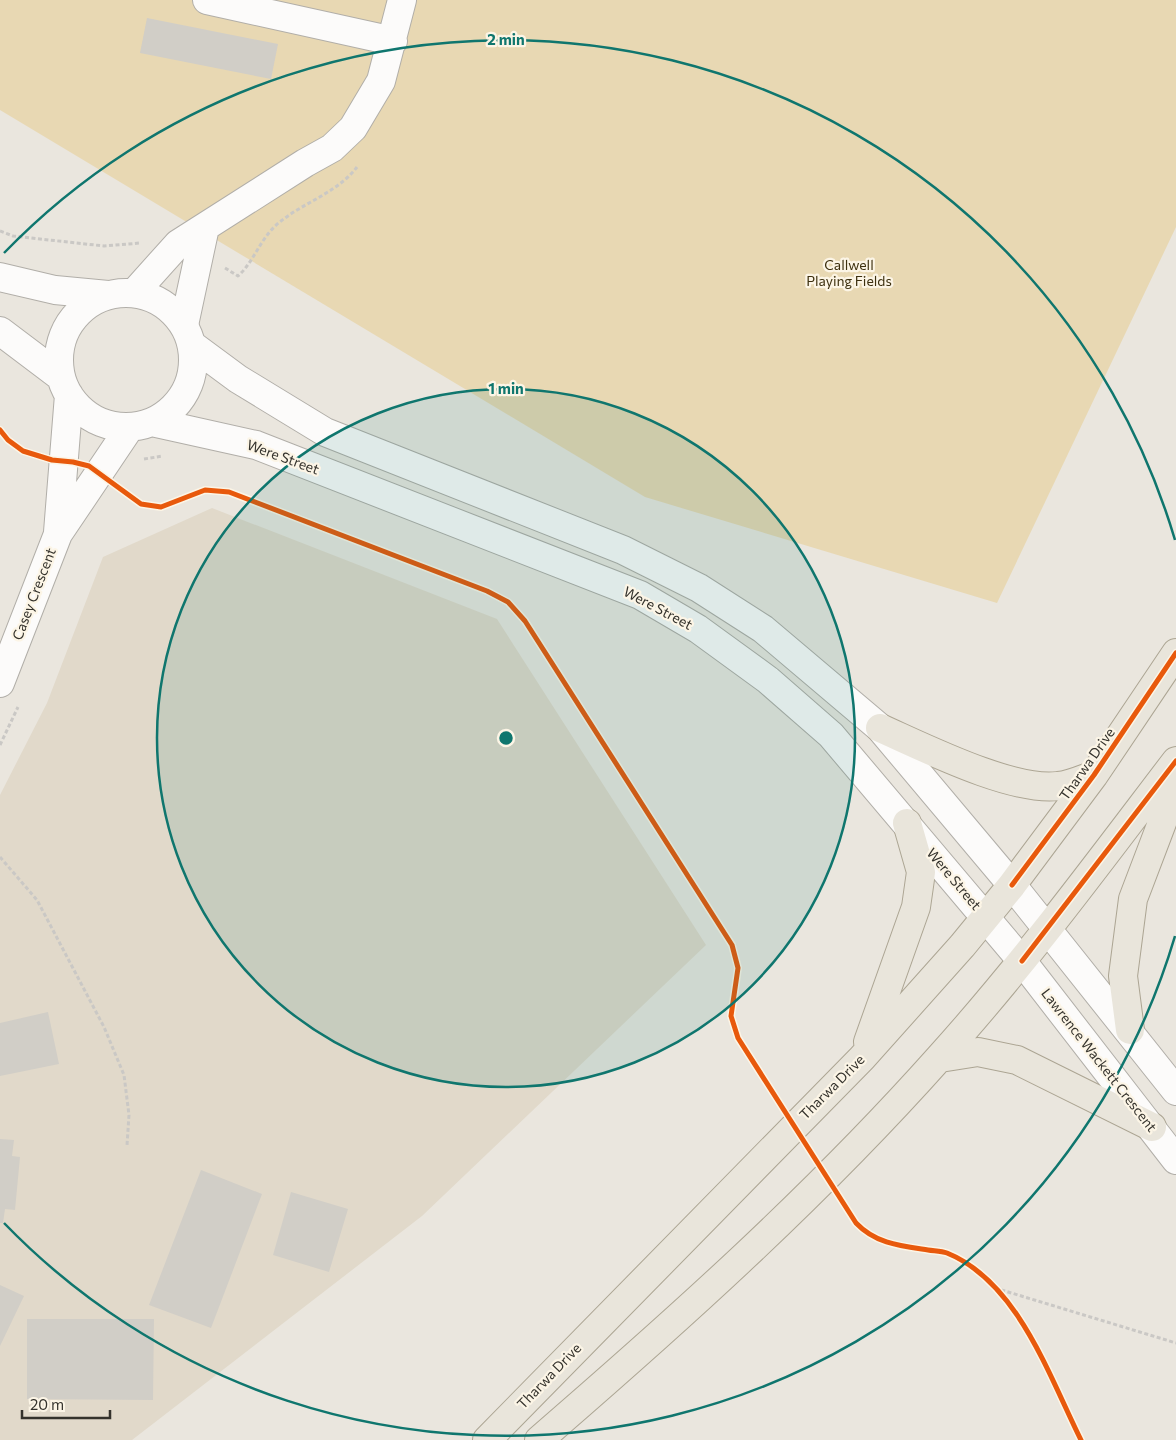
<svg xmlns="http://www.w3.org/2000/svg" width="1176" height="1440" font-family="Commissioner,sans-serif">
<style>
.built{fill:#e1d9ca}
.green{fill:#e8d8b3}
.building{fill:#d1cec7}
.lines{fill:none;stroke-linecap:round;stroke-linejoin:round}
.minor-casing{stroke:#b1aea8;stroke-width:30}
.tertiary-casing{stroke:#b1aea8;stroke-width:30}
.primary-casing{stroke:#aca593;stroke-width:30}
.path{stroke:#cac8c5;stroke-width:3;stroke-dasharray:4 2.5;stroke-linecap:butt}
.minor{stroke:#fcfbfa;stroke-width:28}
.tertiary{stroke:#fcfbfa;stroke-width:28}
.primary{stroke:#e9e5db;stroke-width:28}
.cycleway-casing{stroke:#fcf5e6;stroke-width:8}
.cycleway{stroke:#e8590c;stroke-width:5}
.ring{fill:none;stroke:#0f766e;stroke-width:2.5}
.labels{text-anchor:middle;stroke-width:4.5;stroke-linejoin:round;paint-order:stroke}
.park-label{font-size:14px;fill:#3d300f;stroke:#fcf5e6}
.street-label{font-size:14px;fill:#34322c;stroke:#fcf5e6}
.centre{fill:#0f766e;stroke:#fcf5e6;stroke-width:2.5}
.ring-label{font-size:15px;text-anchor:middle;font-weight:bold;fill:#0f766e;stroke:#fcf5e6;stroke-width:4.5;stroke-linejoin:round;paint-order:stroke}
</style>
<rect width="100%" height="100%" fill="#eae6de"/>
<path class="built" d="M 212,508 L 497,619 L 706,945 L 422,1216 L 132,1440 L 0,1440 L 0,795 L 47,703 L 103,557 Z"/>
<path class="green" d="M 0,0 L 1176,0 L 1176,227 L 997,603 L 645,497 L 0,110 Z"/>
<path class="building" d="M 147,18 L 278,44 L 271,79 L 140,53 Z
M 48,1012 L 59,1064 L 0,1076 L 0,1023 Z
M 0,1139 L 14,1140 L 12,1156 L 20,1157 L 15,1210 L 5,1209 L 3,1223 L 0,1223 Z
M 201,1170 L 262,1194 L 211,1328 L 149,1305 Z
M 291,1192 L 348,1209 L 329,1272 L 273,1255 Z
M 0,1285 L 24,1296 L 0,1346 Z
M 27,1319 L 154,1319 L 153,1400 L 27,1399 Z"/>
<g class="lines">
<g class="minor-casing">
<path id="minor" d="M 207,0 L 393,41
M 134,293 L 178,244 L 305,163 L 332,148 L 353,128 L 381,81 L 402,0
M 184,325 L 205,227"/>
</g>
<g class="tertiary-casing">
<path id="tertiary" d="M 0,277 L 55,290 L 108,295
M59 360a67 67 0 1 1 134 0a67 67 0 1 1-134 0Z
M 0,331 L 61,377
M 192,345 L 238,379 L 325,432 L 623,550 L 699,588 L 763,629 L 880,728 L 1012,885 L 1176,1091
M 152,422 L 256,445 L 640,595 L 698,629 L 768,680 L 831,735 L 1022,961 L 1176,1160
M 58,532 L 69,395
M 0,683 L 58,534 L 130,427"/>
</g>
<g class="primary-casing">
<path id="primary" d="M 880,728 C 923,747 1012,792 1058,786 C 1070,785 1083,779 1094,775
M 1130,1030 L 1123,976 L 1133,899 L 1176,786
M 868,1042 L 916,907 L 921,872 L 907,823
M 940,1058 L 978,1052 L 1017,1060 L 1152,1127
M 487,1440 L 862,1058 L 962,946 L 1012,885 L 1094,775 L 1176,653
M 539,1440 C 679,1319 816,1196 939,1058 C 1024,964 1099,862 1176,761"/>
</g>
<path class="path" d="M 0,231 L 13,236 L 104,246 L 140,243
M 225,268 L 238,276 C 255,261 260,237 281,221 C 305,202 338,192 357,167
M 144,459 L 163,456
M 0,745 L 18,707
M 0,857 L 37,900 L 104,1027 L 124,1075 L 129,1115 L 127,1145
M 995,1288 L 1176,1343"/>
<use href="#minor" class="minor"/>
<use href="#tertiary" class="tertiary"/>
<use href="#primary" class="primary"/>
<g class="cycleway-casing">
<path id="cycleway" d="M 0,430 L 8,440 L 23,451 L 52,460 L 73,462 L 89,466 L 141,504 L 161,507 L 205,490 L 229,492 L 487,591 L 508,602 L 525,621 L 732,945 L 738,968 L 731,1016 L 738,1038 L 856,1223 C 876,1244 901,1246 928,1250 C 934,1251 941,1251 947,1253 C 1018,1282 1049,1376 1081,1440
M 1012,885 L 1094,775 L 1176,653
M 1022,961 L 1176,761"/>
</g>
<use href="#cycleway" class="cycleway"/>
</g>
<circle cx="506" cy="738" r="349" fill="#0f766e" fill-opacity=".12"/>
<g class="ring">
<circle cx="506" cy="738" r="349"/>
<path d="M1175 936A698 698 0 0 1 4 1223M4 253A698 698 0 0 1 1175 540"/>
</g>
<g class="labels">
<g class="park-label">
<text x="849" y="270">Callwell<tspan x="849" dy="16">Playing Fields</tspan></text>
</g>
<g class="street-label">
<text transform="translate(283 457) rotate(20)" y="5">Were Street</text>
<text transform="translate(34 594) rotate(-69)" y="5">Casey Crescent</text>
<text transform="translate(658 608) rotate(28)" y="5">Were Street</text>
<text transform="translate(1087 764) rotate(-55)" y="5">Tharwa Drive</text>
<text transform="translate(954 879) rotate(50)" y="5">Were Street</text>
<text transform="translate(1099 1060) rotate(52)" y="5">Lawrence Wackett Crescent</text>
<text transform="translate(832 1087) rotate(-45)" y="5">Tharwa Drive</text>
<text transform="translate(549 1376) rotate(-46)" y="5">Tharwa Drive</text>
</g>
</g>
<circle cx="506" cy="738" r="8" class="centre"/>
<g class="ring-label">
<text x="506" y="45">2 min</text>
<text x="506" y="394">1 min</text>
</g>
<path d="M22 1410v8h88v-8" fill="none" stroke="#34322c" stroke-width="2.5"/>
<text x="30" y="1410" font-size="15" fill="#34322c" stroke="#fcf5e6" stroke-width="4" paint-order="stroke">20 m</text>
</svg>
